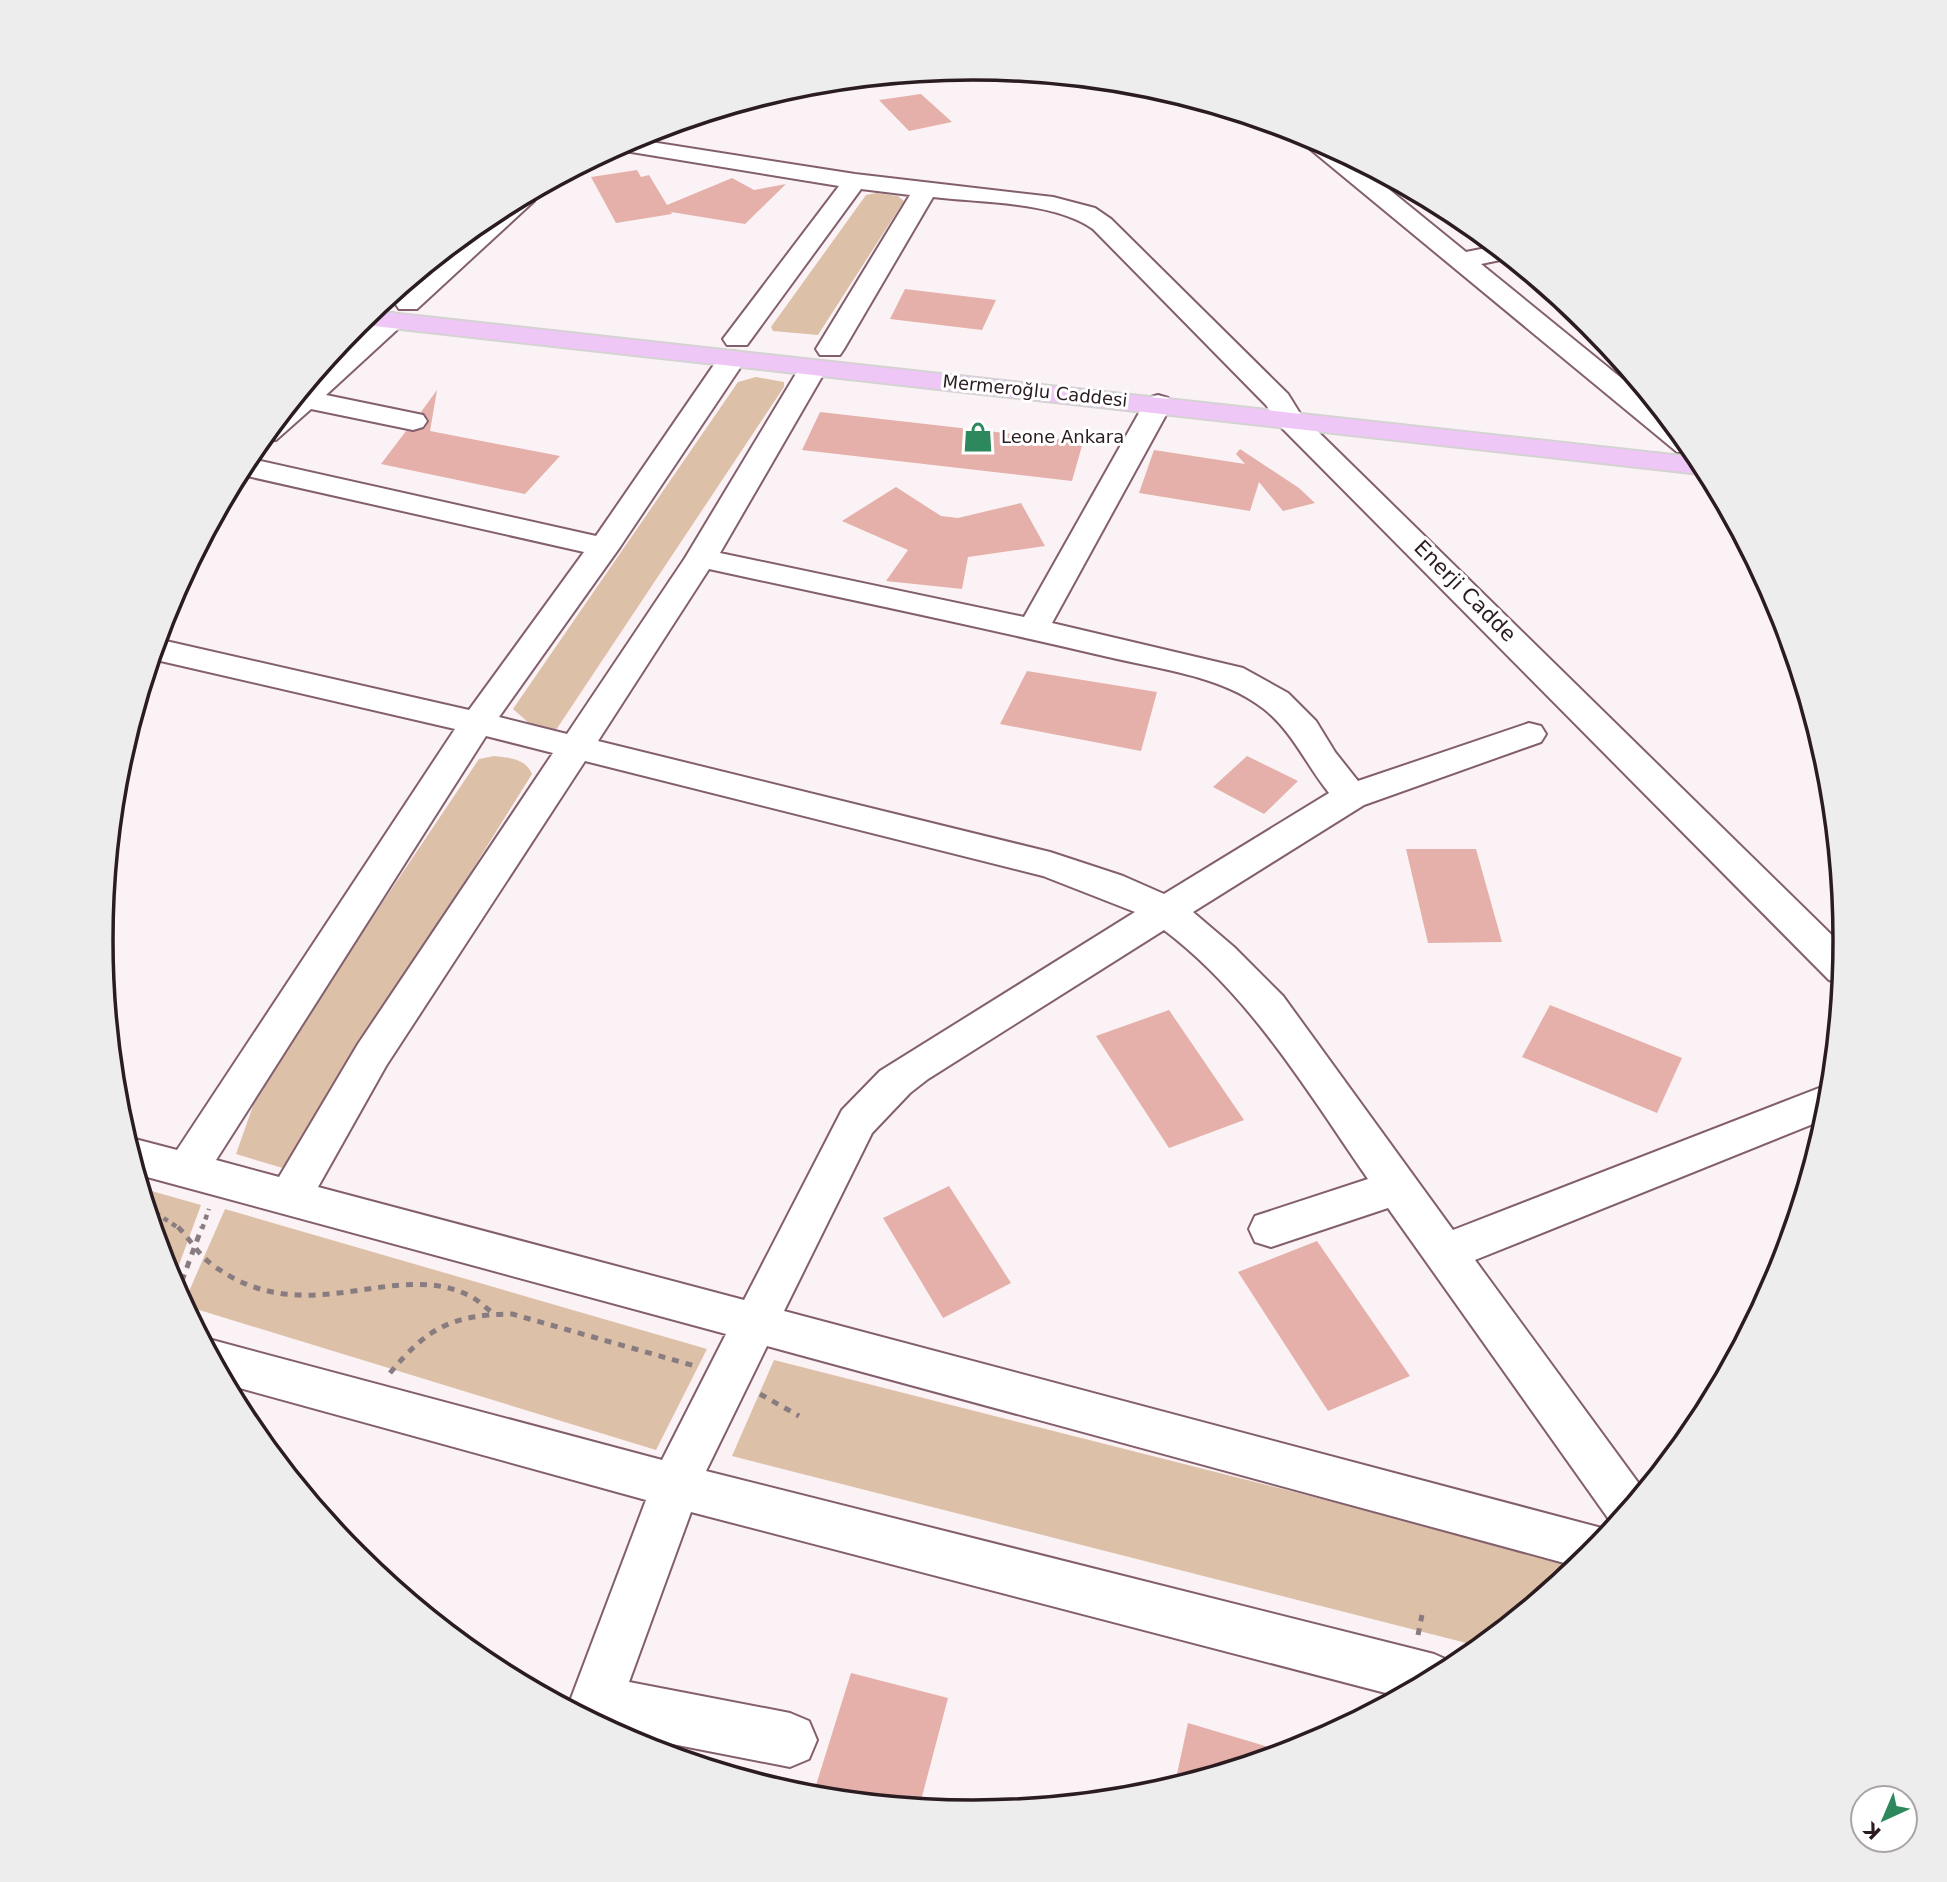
<svg xmlns="http://www.w3.org/2000/svg" width="1947" height="1882" font-family="'DejaVu Sans',sans-serif">
<style>
.green{fill:#ddc0a8}
.building{fill:#e4b0a9}
.lines{fill:none;stroke-linecap:round;stroke-linejoin:round}
.minor-casing{stroke:#835f6d;stroke-width:4}
.major-casing{stroke:#d5d2d3;stroke-width:4}
.path-far1{stroke:#897c81;stroke-width:4.5;stroke-dasharray:5 5;stroke-linecap:butt}
.path{stroke:#897c81;stroke-width:5;stroke-dasharray:7 7;stroke-linecap:butt}
.minor{fill:#fff;fill-rule:evenodd}
.major{fill:#efc7f6;fill-rule:evenodd}
.labels{text-anchor:middle;stroke-width:6;stroke-linejoin:round;paint-order:stroke}
.far-street-label{font-size:18px;fill:#2b1c22;stroke:#fff}
.far-poi-label{font-size:18px;fill:#2b1c22;stroke:#fff;text-anchor:start}
.street-label{font-size:21px;fill:#2b1c22;stroke:#fff}
.rim{fill:none;stroke:#2b1c22;stroke-width:3.5}
</style>
<rect width="100%" height="100%" fill="#fbf2f5"/>
<path class="green" d="M 876,193 L 898,196 L 904,201 L 818,335 L 773,331 L 771,327 L 866,195 Z
M 756,377 L 784,382 L 784,387 L 556,730 L 530,724 L 513,709 L 738,382 Z
M 494,756 C 510,758 525,758 532,774 L 286,1169 L 236,1154 L 261,1083 L 479,759 Z
M 141,1188 L 201,1205 L 172,1284 L 167,1275 Z
M 225,1209 L 707,1349 L 656,1450 L 183,1305 Z
M 774,1360 L 1582,1565 L 1482,1647 L 732,1456 Z"/>
<path class="building" d="M 921,94 L 952,122 L 909,131 L 879,100 Z
M 637,170 L 641,177 L 649,175 L 667,205 L 732,178 L 754,190 L 786,184 L 745,224 L 671,212 L 672,214 L 616,223 L 591,177 Z
M 905,289 L 996,300 L 982,330 L 890,319 Z
M 437,390 L 430,431 L 560,456 L 525,494 L 381,464 L 406,431 L 425,428 L 429,420 L 421,412 Z
M 820,412 L 1083,442 L 1072,481 L 802,450 Z
M 1240,449 L 1299,488 L 1315,503 L 1283,511 L 1259,482 L 1250,511 L 1139,493 L 1154,450 L 1245,464 L 1236,454 Z
M 896,487 L 941,516 L 958,518 L 1021,503 L 1045,546 L 968,557 L 962,589 L 886,581 L 908,550 L 842,521 Z
M 1027,671 L 1157,692 L 1141,751 L 1000,724 Z
M 1247,756 L 1298,781 L 1264,814 L 1213,787 Z
M 1406,849 L 1476,849 L 1502,942 L 1428,943 Z
M 1550,1005 L 1682,1058 L 1657,1113 L 1522,1057 Z
M 1169,1010 L 1244,1120 L 1169,1148 L 1096,1036 Z
M 949,1186 L 1011,1283 L 943,1318 L 883,1218 Z
M 1317,1241 L 1410,1376 L 1328,1411 L 1238,1272 Z
M 851,1673 L 948,1698 L 919,1808 L 812,1798 Z
M 1188,1723 L 1289,1753 L 1174,1788 Z"/>
<g class="lines">
<g class="minor-casing">
<path id="minor" d="M 1296,131 L 1348,156 L 1466,252 L 1496,246 L 1510,258 L 1481,264 L 1663,412 L 1696,453 L 1677,452 L 1298,139 Z
M 632,139 L 855,174 L 1053,197 L 1095,208 L 1111,219 L 1288,394 L 1301,415 L 1846,949 L 1842,984 L 1829,980 L 1280,426 L 1266,405 L 1093,229 C 1053,201 982,203 933,197 L 844,349 L 840,355 L 820,355 L 816,349 L 910,195 L 861,189 L 747,345 L 727,345 L 723,339 L 839,186 L 613,149 Z
M 534,191 L 537,196 L 534,201 L 417,309 L 399,309 L 395,303 L 399,297 L 490,215 Z
M 390,313 L 400,315 L 404,321 L 400,327 L 326,395 L 423,415 L 427,421 L 423,427 L 413,430 L 311,409 L 276,440 L 260,441 L 315,374 L 380,315 Z
M 732,351 L 742,353 L 746,359 L 620,547 L 499,717 L 567,734 L 685,558 L 803,362 L 823,362 L 827,368 L 720,553 L 1024,617 L 1144,404 L 1148,398 L 1158,395 L 1168,398 L 1172,404 L 1052,623 L 1243,668 L 1288,693 L 1316,721 L 1335,752 L 1358,781 L 1529,723 L 1541,726 L 1546,734 L 1541,742 L 1364,805 L 1193,912 L 1234,947 L 1283,996 L 1453,1230 L 1832,1083 L 1828,1118 L 1475,1260 L 1645,1492 L 1615,1528 L 1388,1208 L 1271,1247 L 1255,1242 L 1249,1229 L 1255,1216 L 1368,1179 C 1307,1091 1251,996 1164,930 L 928,1079 L 910,1093 L 872,1133 L 784,1311 L 1613,1531 L 1579,1567 L 767,1346 L 706,1471 L 1434,1654 L 1452,1662 L 1455,1668 L 1401,1697 L 691,1512 L 629,1682 L 790,1713 L 809,1721 L 817,1740 L 809,1759 L 790,1767 L 611,1732 L 567,1709 L 646,1500 L 225,1384 L 203,1343 L 212,1340 L 662,1460 L 726,1334 L 136,1174 L 126,1140 L 131,1138 L 177,1150 L 455,729 L 152,659 L 157,639 L 469,710 L 584,552 L 238,474 L 247,458 L 596,536 L 722,353 ZM 709,569 C 841,598 973,625 1104,656 C 1157,669 1221,675 1264,709 C 1292,731 1307,766 1329,793 L 1164,894 L 1123,876 L 1050,852 L 598,741 ZM 486,736 L 553,753 L 358,1044 L 279,1177 L 216,1160 ZM 585,761 L 1043,876 L 1135,912 L 880,1071 L 842,1110 L 744,1300 L 318,1187 L 386,1066 Z"/>
</g>
<g class="major-casing">
<path id="major" d="M 372,311 L 1700,458 L 1709,475 L 356,324 Z"/>
</g>
<path class="path-far1" d="M 147,1207 L 180,1229
M 202,1229 L 209,1209"/>
<path class="path" d="M 178,1227 C 191,1240 198,1255 214,1266 C 308,1334 395,1256 472,1297 C 479,1301 486,1308 493,1313
M 177,1294 L 202,1227
M 390,1373 C 428,1327 452,1315 512,1314 L 695,1366
M 760,1394 L 799,1416
M 1418,1635 L 1422,1615"/>
<use href="#minor" class="minor"/>
<use href="#major" class="major"/>
</g>
<defs>
<g id="shop-bare" transform="scale(2.415)"><path d="M-5-2.5h2.3a2.7 3.5 0 0 1 5.4 0H5L5.5 6h-11ZM-1.5-2.5h3a1.5 2.3 0 0 0-3 0Z" fill="#2d885e" stroke="#fff" stroke-width="2.5" paint-order="stroke"/></g>
</defs>
<g fill-rule="evenodd">
<use href="#shop-bare" x="978" y="437"/>
</g>
<g class="labels">
<g class="far-street-label">
<text transform="translate(1035 391) rotate(6)" y="6">Mermeroğlu Caddesi</text>
</g>
<g class="far-poi-label">
<text x="1001" y="443">Leone Ankara</text>
</g>
<g class="street-label">
<text transform="translate(1465 591) rotate(45)" y="7">Enerji Cadde</text>
</g>
</g>
<path d="M0 0H1947V1882H0ZM113 940a860 860 0 1 1 1720 0a860 860 0 1 1-1720 0Z" fill="#eeeded" fill-rule="evenodd"/>
<path class="rim" d="M113 940a860 860 0 1 1 1720 0a860 860 0 1 1-1720 0Z"/>
<g transform="translate(1884 1819) rotate(224)"><circle r="33" fill="#ffffff" stroke="#aaa4a7" stroke-width="2"/>
<path d="M0-5L12 26L0 18L-12 26Z" fill="#2d885e"/>
<text y="-10" font-size="19" font-weight="bold" text-anchor="middle" fill="#2b1c22">K</text>
</g>
</svg>
